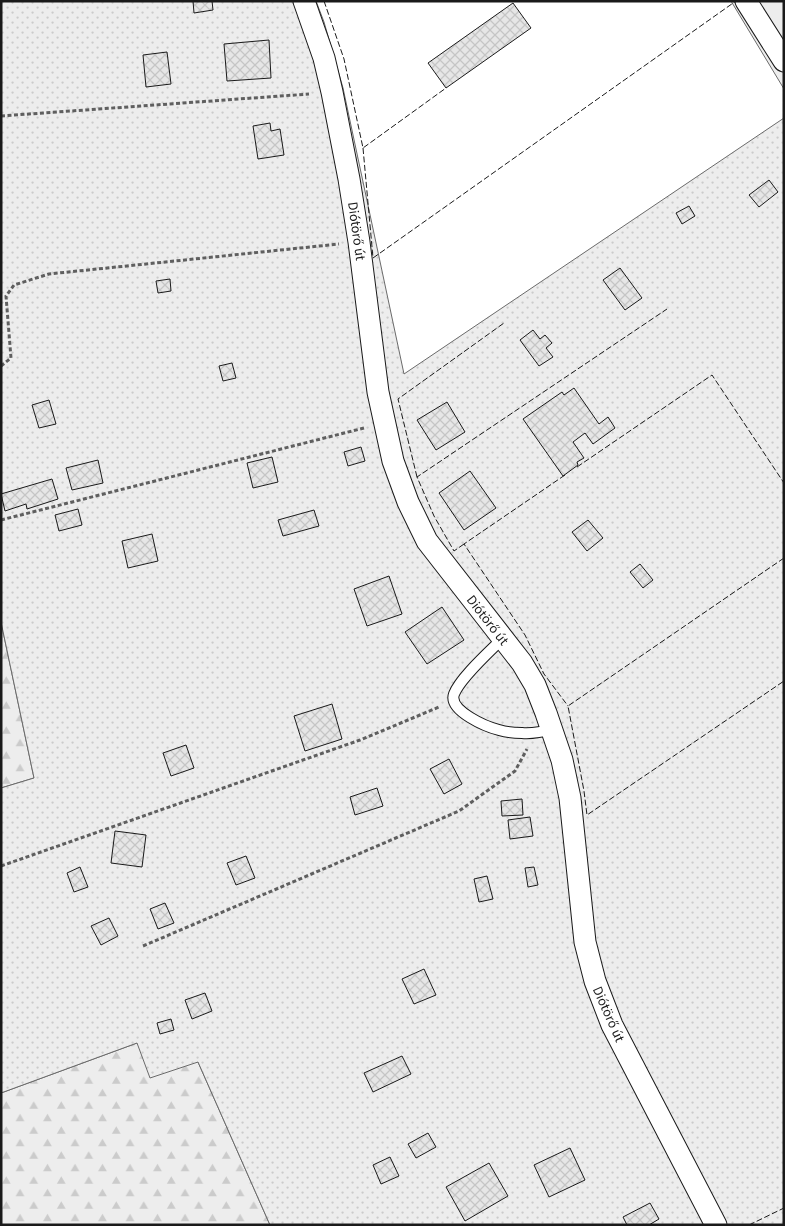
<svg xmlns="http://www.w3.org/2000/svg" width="785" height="1226" font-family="'Source Sans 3',sans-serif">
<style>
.built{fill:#ededed;stroke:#6a6a6a}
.forest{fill:url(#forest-firs);stroke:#6a6a6a}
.garden{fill:url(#garden-dots);stroke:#6a6a6a}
.building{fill:url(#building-cross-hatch);stroke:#1a1a1a}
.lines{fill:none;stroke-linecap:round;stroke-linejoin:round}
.lane-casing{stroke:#1a1a1a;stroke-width:12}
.street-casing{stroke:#1a1a1a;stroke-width:23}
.path{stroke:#5f5f5f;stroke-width:3;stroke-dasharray:4 2.5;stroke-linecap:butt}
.lane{stroke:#fff;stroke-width:10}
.street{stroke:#fff;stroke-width:21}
.fence{stroke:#1a1a1a;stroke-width:1;stroke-dasharray:6 2.5;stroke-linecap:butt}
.labels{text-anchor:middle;stroke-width:4;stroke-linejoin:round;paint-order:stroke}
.street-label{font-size:14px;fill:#1a1a1a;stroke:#fff}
</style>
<defs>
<pattern id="forest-firs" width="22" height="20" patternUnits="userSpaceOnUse" patternTransform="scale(1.25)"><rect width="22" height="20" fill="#ededed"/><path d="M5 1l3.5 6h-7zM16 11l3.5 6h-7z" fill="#cbcbcb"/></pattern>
<pattern id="garden-dots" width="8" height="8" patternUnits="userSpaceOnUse" patternTransform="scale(1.25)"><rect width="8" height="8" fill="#ededed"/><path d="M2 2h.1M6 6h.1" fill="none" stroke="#cbcbcb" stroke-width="1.8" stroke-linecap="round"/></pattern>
<pattern id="building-cross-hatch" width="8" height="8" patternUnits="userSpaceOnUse" patternTransform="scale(1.25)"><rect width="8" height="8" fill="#e6e6e6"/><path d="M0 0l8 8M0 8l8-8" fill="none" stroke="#c5c5c5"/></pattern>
</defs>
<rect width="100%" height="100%" fill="#fff"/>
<path class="built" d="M 731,1 L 784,1 L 784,89 Z"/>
<path class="forest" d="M 1,622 L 34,778 L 1,788 Z
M 137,1043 L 198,1062 L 270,1225 L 1,1225 L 1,1093 Z"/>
<path class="garden" d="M 1,1 L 316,1 L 324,22 L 343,88 L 404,374 L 784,118 L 784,1225 L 270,1225 L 198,1062 L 150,1078 L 137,1043 L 1,1093 L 1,788 L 34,778 L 1,622 Z"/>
<path class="building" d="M 193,1 L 212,1 L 213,10 L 194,13 Z
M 513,3 L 531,28 L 446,88 L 428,63 Z
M 269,40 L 271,78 L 227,81 L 224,44 Z
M 167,52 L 171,84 L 146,87 L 143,55 Z
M 270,123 L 271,131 L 280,129 L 284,155 L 258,159 L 253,126 Z
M 769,180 L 778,192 L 759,207 L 749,195 Z
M 689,206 L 695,216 L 682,224 L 676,213 Z
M 620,268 L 642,298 L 625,310 L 603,280 Z
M 170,279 L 171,291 L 158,293 L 156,281 Z
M 533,330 L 540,339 L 545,335 L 552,343 L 546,348 L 553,357 L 539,366 L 520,340 Z
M 232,363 L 236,378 L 223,381 L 219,366 Z
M 574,388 L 599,424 L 608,417 L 615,428 L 593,444 L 585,433 L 573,442 L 584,458 L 577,462 L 578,465 L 563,476 L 523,419 L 562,392 L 564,395 Z
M 49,400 L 56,424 L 39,428 L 32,405 Z
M 447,402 L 465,432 L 436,450 L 417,420 Z
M 361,447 L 365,461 L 348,466 L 344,452 Z
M 272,457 L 278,482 L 253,488 L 247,463 Z
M 98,460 L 103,483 L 72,490 L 66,468 Z
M 470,471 L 496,508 L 464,530 L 439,493 Z
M 52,479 L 58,499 L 27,509 L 26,504 L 5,511 L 1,494 Z
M 78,509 L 82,525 L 59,531 L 55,515 Z
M 314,510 L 319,526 L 283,536 L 278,520 Z
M 588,520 L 603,538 L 587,551 L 572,532 Z
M 152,534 L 158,561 L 128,568 L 122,541 Z
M 640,564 L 653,580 L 643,588 L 630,572 Z
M 389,576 L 402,614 L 367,626 L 354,589 Z
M 442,607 L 464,640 L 427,664 L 405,632 Z
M 332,704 L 342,739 L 305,751 L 294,716 Z
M 186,745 L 194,768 L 171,776 L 163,753 Z
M 449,759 L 462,784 L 444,794 L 430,769 Z
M 377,788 L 383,806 L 355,815 L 350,797 Z
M 522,799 L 523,815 L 502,816 L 501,801 Z
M 530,817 L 533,836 L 510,839 L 508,820 Z
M 115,831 L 146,835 L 142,867 L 111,863 Z
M 246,856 L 255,878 L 236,885 L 227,863 Z
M 80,867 L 88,887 L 74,892 L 67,873 Z
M 534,867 L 538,885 L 528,887 L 525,868 Z
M 487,876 L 493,899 L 479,902 L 474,879 Z
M 165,903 L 174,923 L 158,929 L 150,909 Z
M 109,918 L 118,936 L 101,945 L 91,926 Z
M 424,969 L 436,995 L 414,1004 L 402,979 Z
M 205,993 L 212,1011 L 192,1019 L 185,1000 Z
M 171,1019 L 174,1030 L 160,1034 L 157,1023 Z
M 402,1056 L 411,1074 L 373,1092 L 364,1073 Z
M 428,1133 L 436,1147 L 416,1158 L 408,1144 Z
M 570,1148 L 585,1180 L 549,1197 L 534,1165 Z
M 390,1157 L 399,1176 L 381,1184 L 373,1165 Z
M 489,1163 L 508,1196 L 465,1221 L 446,1187 Z
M 650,1203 L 659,1219 L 649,1225 L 627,1225 L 623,1217 Z"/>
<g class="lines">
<g class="lane-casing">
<path id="lane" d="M 502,639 C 489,652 460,678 454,694 C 448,711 487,727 499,730 C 506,732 515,733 522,733 C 533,734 542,732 553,729"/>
</g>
<g class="street-casing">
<path id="street" d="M 304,1 L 324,58 L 332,92 L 349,179 L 359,242 L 378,392 L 393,461 L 408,502 L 427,541 L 522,663 L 535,685 L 546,713 L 562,760 L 570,798 L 585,942 L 595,981 L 612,1025 L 716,1225
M 746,1 L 784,61"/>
</g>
<path class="path" d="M 1,116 L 309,94
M 1,366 L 11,358 L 6,296 L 14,285 L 49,274 L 339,244
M 1,520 L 364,428
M 1,866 L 360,740 L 439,707
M 143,946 L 459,811 L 515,771 L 527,749"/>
<use href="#lane" class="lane"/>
<use href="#street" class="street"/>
<path class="fence" d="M 324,1 L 344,59 L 363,148 L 446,88
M 363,148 L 373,258 L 736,1
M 577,467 L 712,375 L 784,483
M 565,475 L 464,544 L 525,635 L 544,674 L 568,706
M 417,477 L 398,399 L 504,323
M 464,544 L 454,551 L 434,516 L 417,477 L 667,309
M 784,558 L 568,706 L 584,791 L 587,815 L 784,681
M 749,1225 L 784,1208"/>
</g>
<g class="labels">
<g class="street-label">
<text transform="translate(357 231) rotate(82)" y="5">Diótörő út</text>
<text transform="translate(488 620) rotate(52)" y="5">Diótörő út</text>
<text transform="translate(609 1014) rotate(66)" y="5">Diótörő út</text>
</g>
</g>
<rect width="785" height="1226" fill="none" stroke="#1a1a1a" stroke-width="5"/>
</svg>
